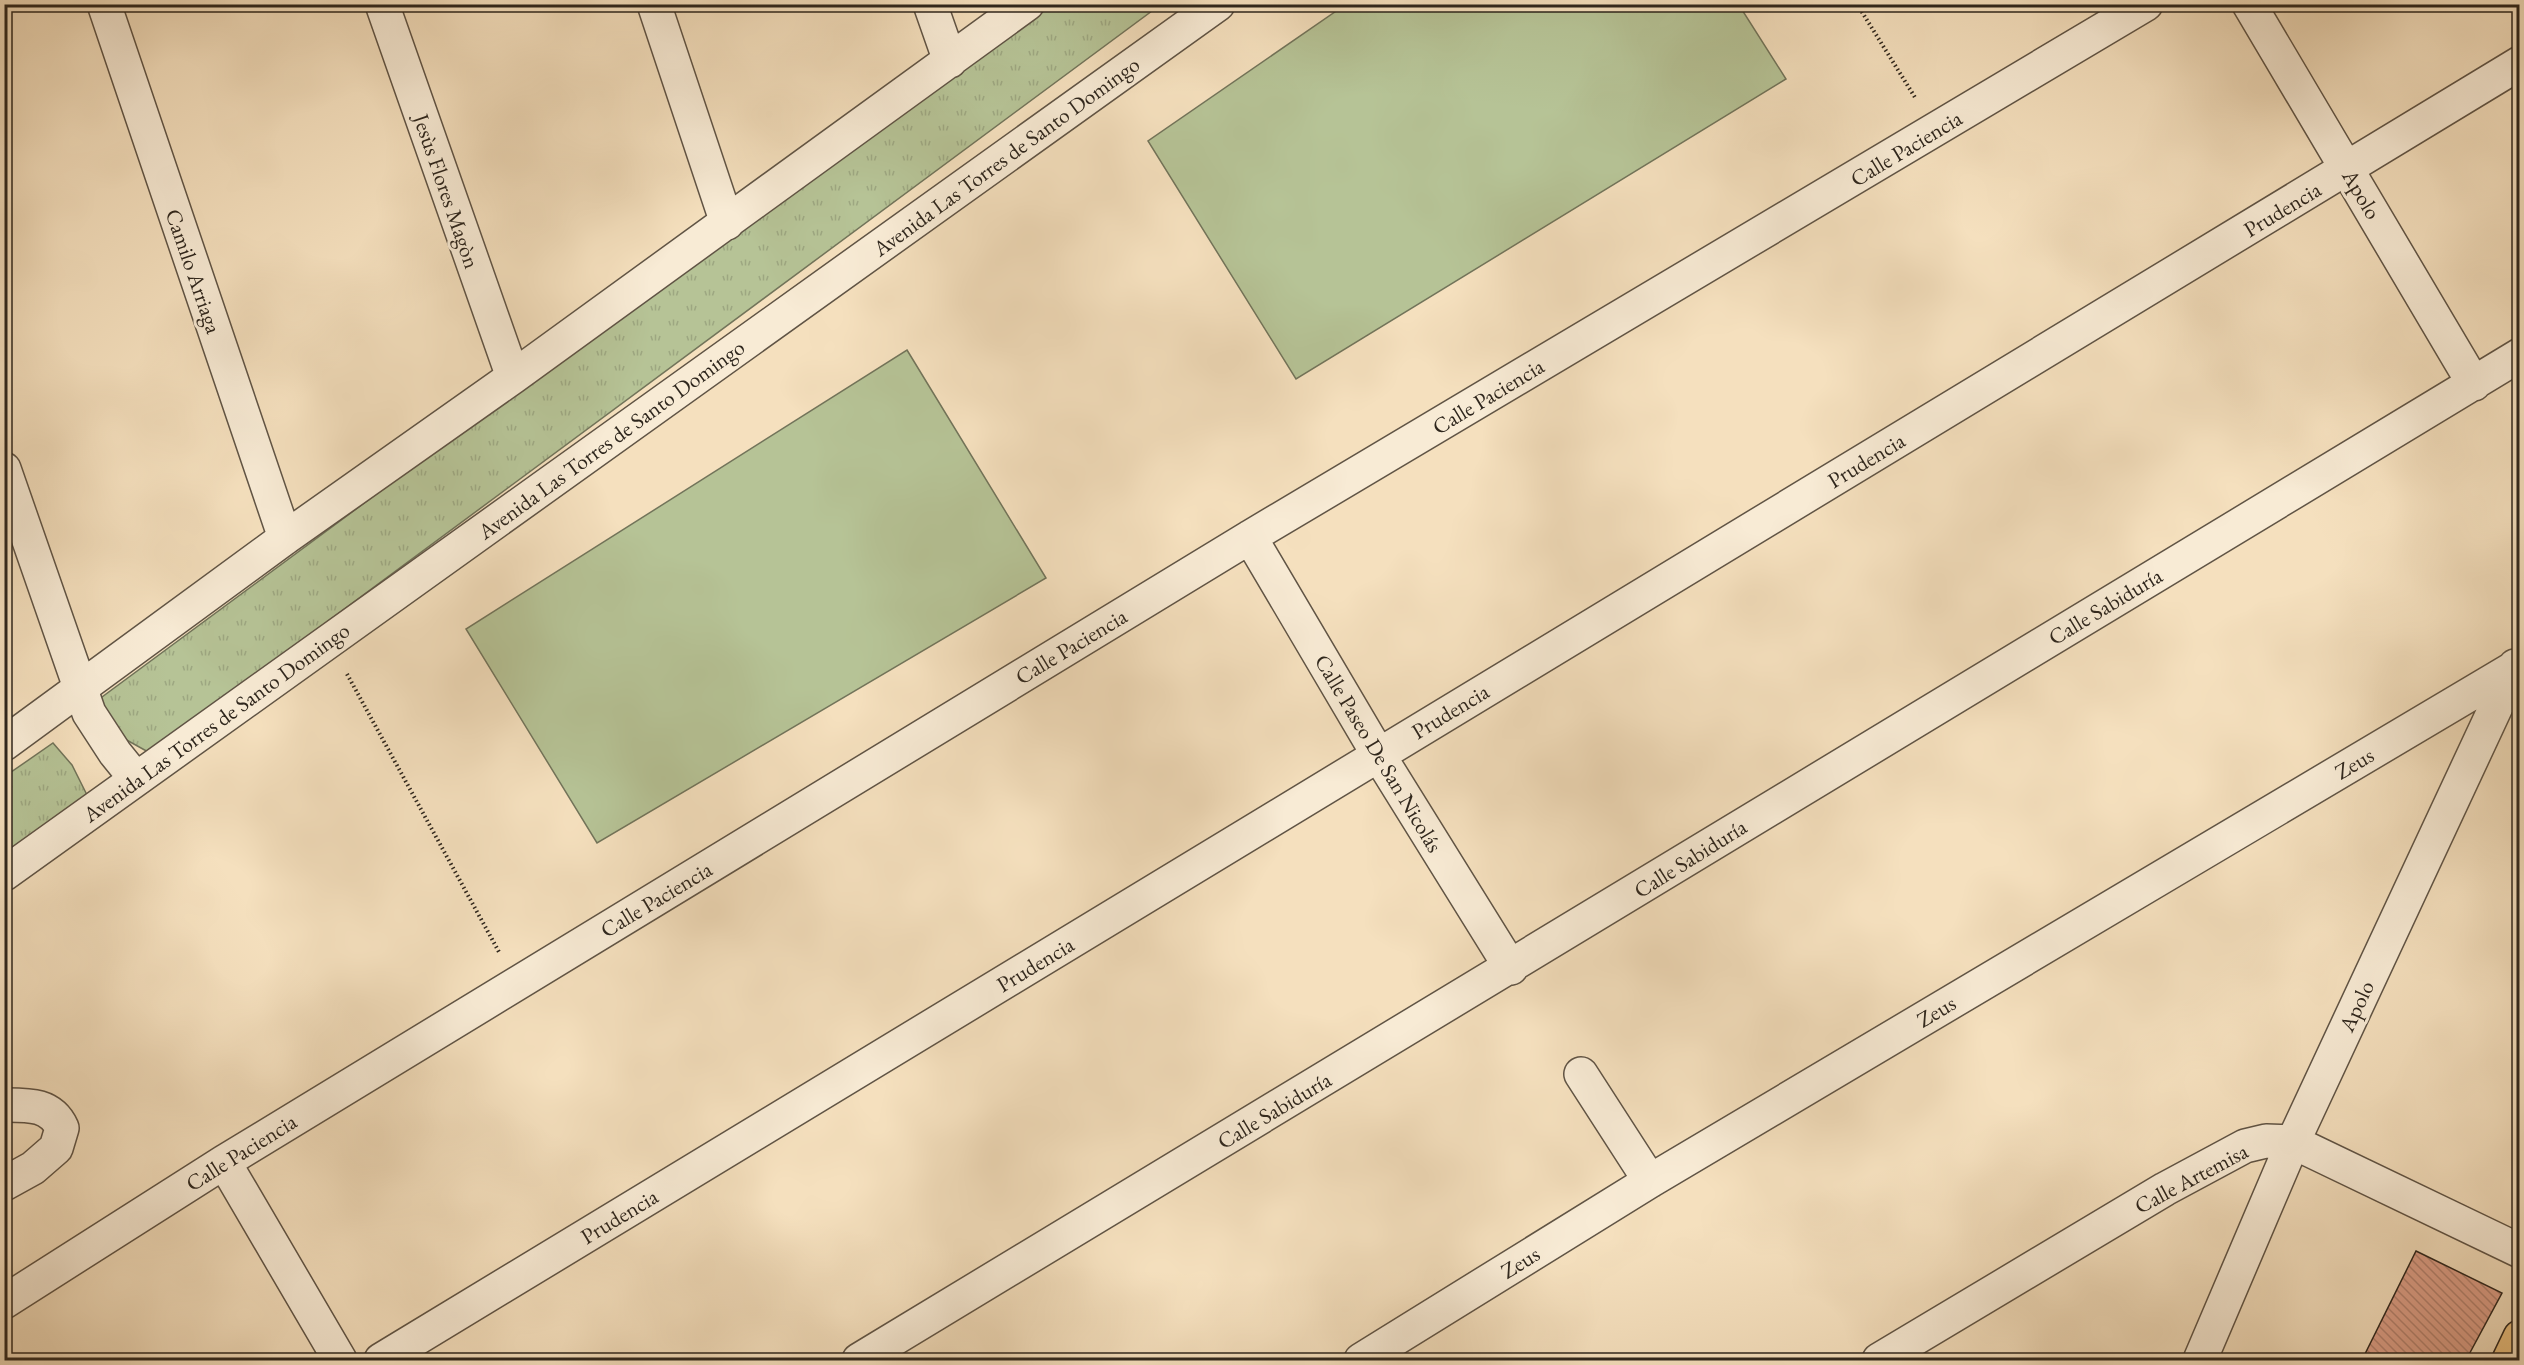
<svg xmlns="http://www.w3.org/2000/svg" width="2524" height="1365" font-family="'EB Garamond',serif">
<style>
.grass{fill:#b6c396;stroke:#72745a;stroke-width:1.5}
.park{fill:url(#park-tufts);stroke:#72745a;stroke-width:1.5}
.building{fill:url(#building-back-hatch);stroke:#2e261d;stroke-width:1.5}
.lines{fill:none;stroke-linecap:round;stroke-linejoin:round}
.minor-casing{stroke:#605445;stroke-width:36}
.major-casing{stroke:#2e261d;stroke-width:36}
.path{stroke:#2e261d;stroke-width:4;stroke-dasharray:1.5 3;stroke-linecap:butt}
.minor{stroke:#f8ebd5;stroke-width:33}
.major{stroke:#eac07f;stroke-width:33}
.labels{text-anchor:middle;stroke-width:6;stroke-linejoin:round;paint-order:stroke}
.street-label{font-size:22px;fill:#2e261d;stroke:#f8ebd5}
</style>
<defs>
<pattern id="park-tufts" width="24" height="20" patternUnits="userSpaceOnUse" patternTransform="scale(1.5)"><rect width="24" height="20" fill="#b6c396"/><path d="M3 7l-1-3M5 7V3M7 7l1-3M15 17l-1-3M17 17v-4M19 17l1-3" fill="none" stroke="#9da781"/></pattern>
<pattern id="building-back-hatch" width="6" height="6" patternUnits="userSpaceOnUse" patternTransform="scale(1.5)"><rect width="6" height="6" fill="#dc9e87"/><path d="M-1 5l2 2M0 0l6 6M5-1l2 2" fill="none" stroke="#b3816e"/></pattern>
</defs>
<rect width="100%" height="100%" fill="#f5e0be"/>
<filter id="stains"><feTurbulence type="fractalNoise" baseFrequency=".00333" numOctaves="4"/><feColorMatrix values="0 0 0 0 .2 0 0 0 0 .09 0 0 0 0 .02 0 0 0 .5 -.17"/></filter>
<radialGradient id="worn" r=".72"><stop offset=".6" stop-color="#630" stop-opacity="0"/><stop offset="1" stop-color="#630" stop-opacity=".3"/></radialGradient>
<path class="grass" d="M 1345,5 L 1739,5 L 1786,79 L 1296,379 L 1148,141 Z
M 907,350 L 1046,578 L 597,843 L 466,629 Z"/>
<path class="park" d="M 1053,5 L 1160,5 L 150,753 L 114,733 L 98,700 L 867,131 Z
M 53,743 L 72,765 L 89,799 L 5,861 L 4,777 Z"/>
<path class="building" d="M 2416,1251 L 2502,1293 L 2466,1360 L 2362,1360 Z"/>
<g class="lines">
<g class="minor-casing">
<path id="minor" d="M 104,4 L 285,538
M 382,4 L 513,377
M 654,4 L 727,223
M 930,4 L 950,61
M 2249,4 L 2474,384
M 4,469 L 89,713 L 115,753 L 136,779
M 1250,537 L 1378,754 L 1511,968
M 4,744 L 285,538 L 513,377 L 1027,4
M 4,874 L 1218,4
M 1581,1074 L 1650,1181
M 4,1105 C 29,1105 51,1104 62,1128 L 56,1148 L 33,1168 L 4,1184
M 224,1162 L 340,1360
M 4,1302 L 224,1162 L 1250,537 L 2146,4
M 381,1360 L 2520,63
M 859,1360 L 2520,355
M 1361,1360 L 1650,1181 L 2514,668
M 1879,1360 L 2165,1189 L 2245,1146 L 2266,1141 L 2293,1142 L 2520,1251
M 2200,1360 L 2293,1142 L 2515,666"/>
</g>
<g class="major-casing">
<path id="major" d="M 2509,1360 L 2520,1337"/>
</g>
<path class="path" d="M 1857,4 L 1916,99
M 347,674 L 499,952"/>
<use href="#minor" class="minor"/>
<use href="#major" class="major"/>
</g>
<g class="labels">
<g class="street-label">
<text transform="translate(1906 148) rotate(-31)" y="8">Calle Paciencia</text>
<text transform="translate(1006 156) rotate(-36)" y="8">Avenida Las Torres de Santo Domingo</text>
<text transform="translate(447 191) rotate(71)" y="8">Jesùs Flores Magòn</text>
<text transform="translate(2362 194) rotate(59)" y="8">Apolo</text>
<text transform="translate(2282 209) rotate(-31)" y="8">Prudencia</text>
<text transform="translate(194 271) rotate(71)" y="8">Camilo Arriaga</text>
<text transform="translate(1488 396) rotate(-31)" y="8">Calle Paciencia</text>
<text transform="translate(611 439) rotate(-36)" y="8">Avenida Las Torres de Santo Domingo</text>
<text transform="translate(1866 460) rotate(-31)" y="8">Prudencia</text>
<text transform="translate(2105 606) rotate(-31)" y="8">Calle Sabiduría</text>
<text transform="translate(1071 646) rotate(-31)" y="8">Calle Paciencia</text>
<text transform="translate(1450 711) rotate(-31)" y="8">Prudencia</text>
<text transform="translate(216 722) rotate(-36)" y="8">Avenida Las Torres de Santo Domingo</text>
<text transform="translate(1379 753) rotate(59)" y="8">Calle Paseo De San Nicolás</text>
<text transform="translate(2354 763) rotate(-31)" y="8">Zeus</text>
<text transform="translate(1690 858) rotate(-32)" y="8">Calle Sabiduría</text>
<text transform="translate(656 899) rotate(-31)" y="8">Calle Paciencia</text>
<text transform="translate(1035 964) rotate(-31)" y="8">Prudencia</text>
<text transform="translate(2356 1006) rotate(-65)" y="8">Apolo</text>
<text transform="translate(1936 1011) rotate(-31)" y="8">Zeus</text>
<text transform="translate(1274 1110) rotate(-31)" y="8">Calle Sabiduría</text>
<text transform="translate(241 1152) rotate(-32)" y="8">Calle Paciencia</text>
<text transform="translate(2191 1178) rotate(-28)" y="8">Calle Artemisa</text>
<text transform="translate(619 1216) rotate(-31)" y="8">Prudencia</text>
<text transform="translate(1520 1262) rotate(-32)" y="8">Zeus</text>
</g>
</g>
<rect width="2524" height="1365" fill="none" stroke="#f5e0be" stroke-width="24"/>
<rect x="6" y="6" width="2512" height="1353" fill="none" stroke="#2e261d" stroke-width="3"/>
<rect x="12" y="12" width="2500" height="1341" fill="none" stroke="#2e261d" stroke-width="1.5"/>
<rect width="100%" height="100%" filter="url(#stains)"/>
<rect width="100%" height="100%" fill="url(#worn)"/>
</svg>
